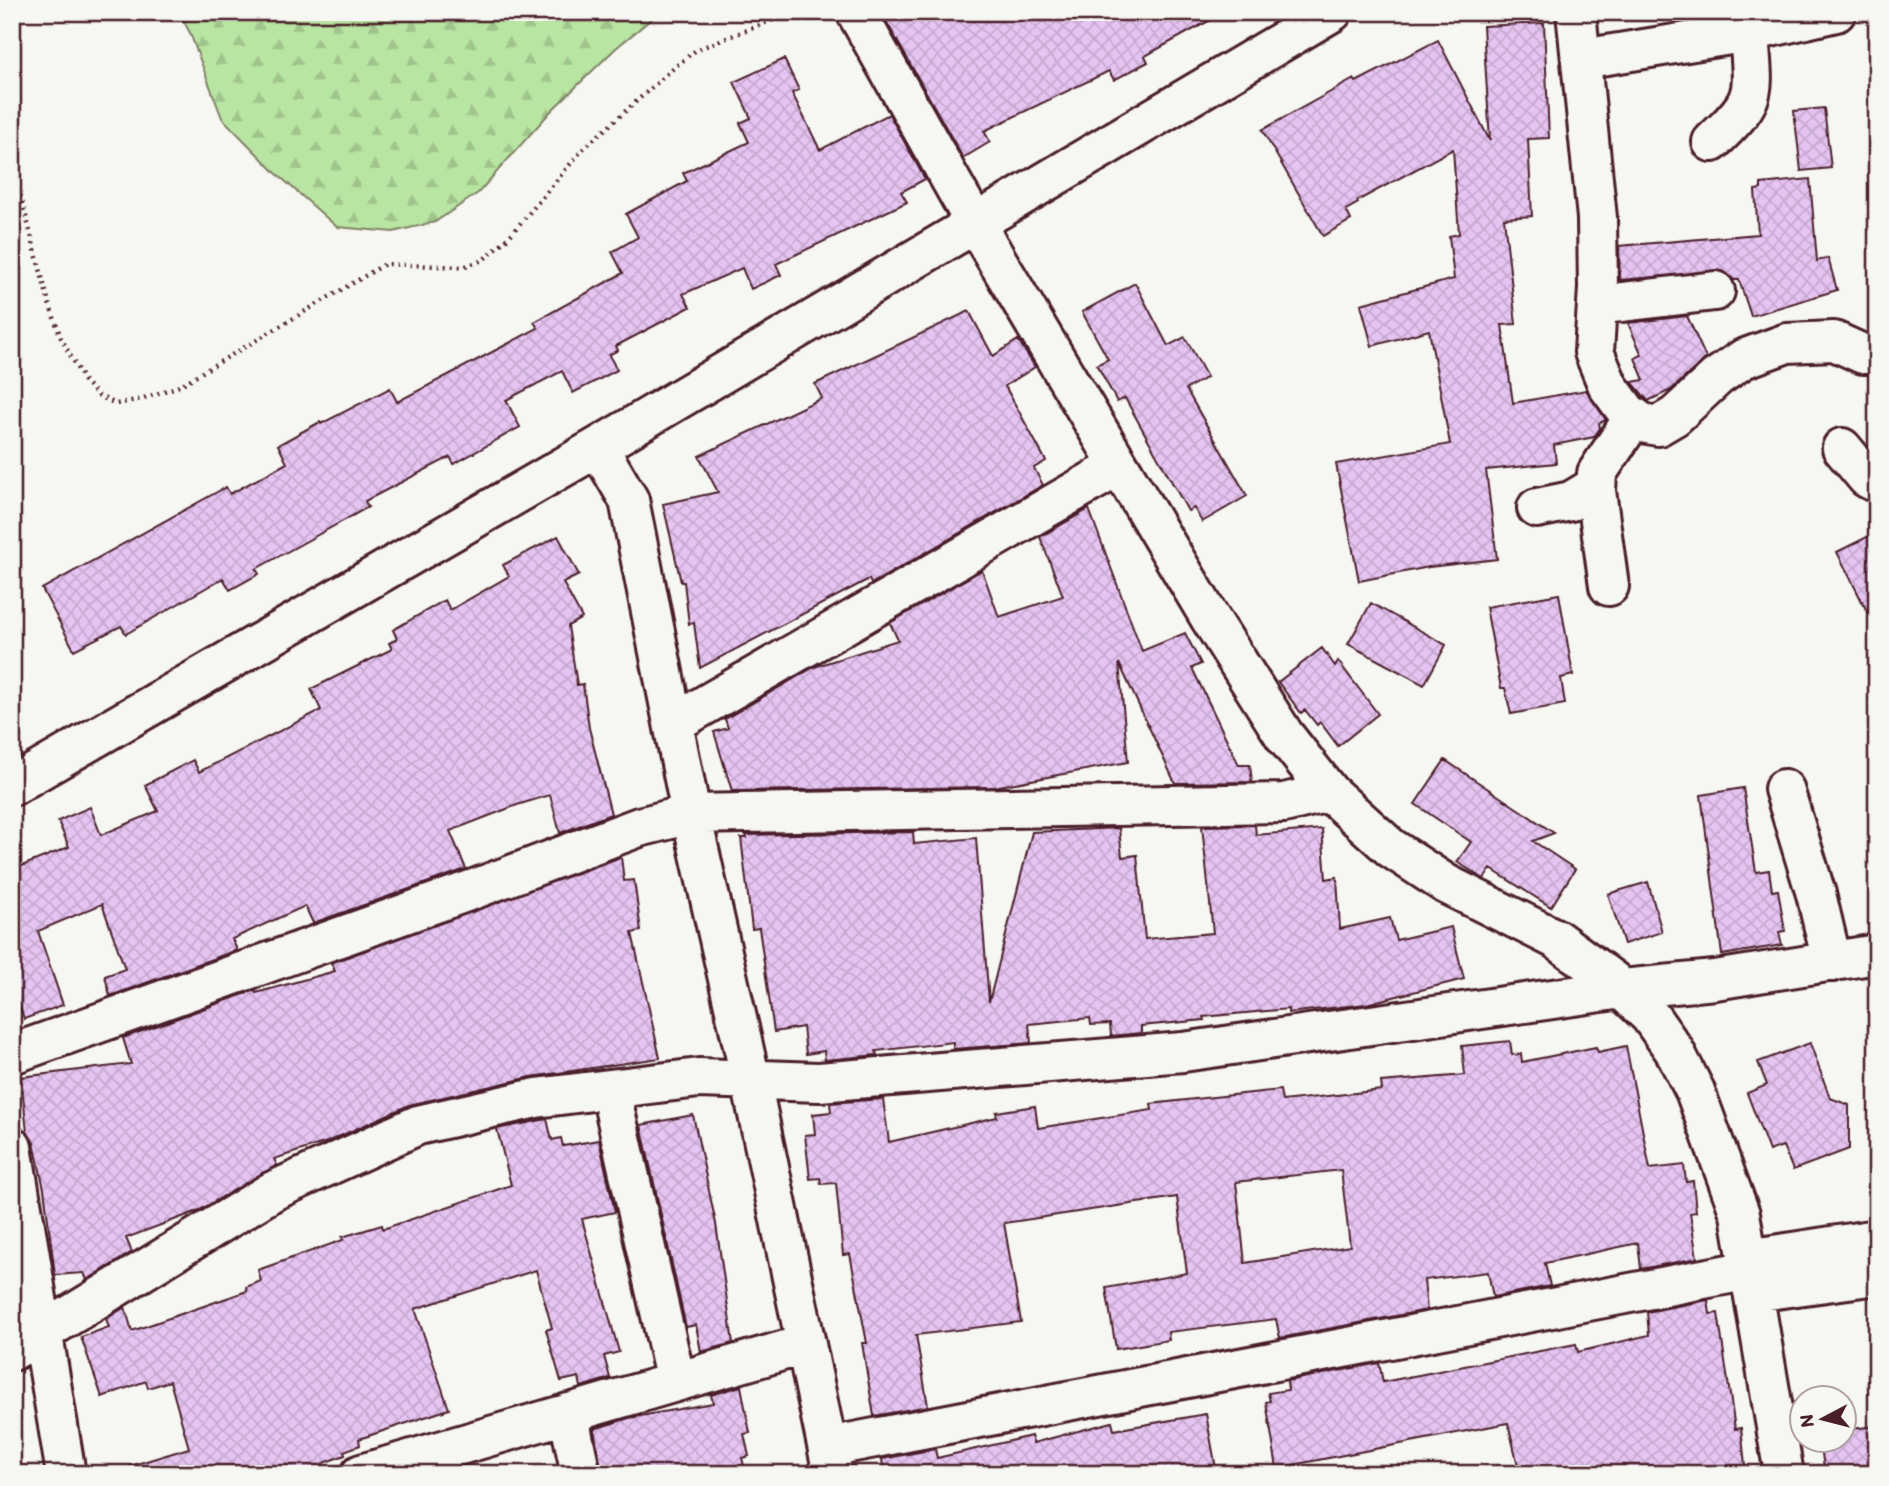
<svg xmlns="http://www.w3.org/2000/svg" width="1889" height="1486" font-family="Itim,sans-serif">
<style>
.forest{fill:url(#forest-firs);stroke:#818266;stroke-width:2}
.building{fill:url(#building-cross-hatch);stroke:#4a1f2b;stroke-width:2;fill-rule:evenodd}
.lines{fill:none;stroke-linecap:round;stroke-linejoin:round}
.minor-casing{stroke:#4a1f2b;stroke-width:44}
.path{stroke:#4a1f2b;stroke-width:4.5;stroke-dasharray:2 5;stroke-linecap:butt}
.minor{stroke:#f6f6f2;stroke-width:38}
</style>
<defs>
<pattern id="forest-firs" width="22" height="20" patternUnits="userSpaceOnUse" patternTransform="scale(1.75)"><rect width="22" height="20" fill="#b8e5a2"/><path d="M5 1l3.5 6h-7zM16 11l3.5 6h-7z" fill="#a0c48c"/></pattern>
<pattern id="building-cross-hatch" width="8" height="8" patternUnits="userSpaceOnUse" patternTransform="scale(1.75)"><rect width="8" height="8" fill="#e5c4f1"/><path d="M0 0l8 8M0 8l8-8" fill="none" stroke="#c6a8cf"/></pattern>
</defs>
<rect width="100%" height="100%" fill="#f6f6f2"/>
<filter id="ink" filterUnits="userSpaceOnUse"><feTurbulence type="fractalNoise" baseFrequency=".0143" numOctaves="2"/><feDisplacementMap in="SourceGraphic" scale="14" xChannelSelector="R" yChannelSelector="G"/><feConvolveMatrix kernelMatrix="1 2 1 2 8 2 1 2 1" color-interpolation-filters="sRGB"/></filter>
<g filter="url(#ink)">
<path class="forest" d="M 179,12 L 660,12 L 616,48 L 551,111 L 478,193 L 435,222 L 393,232 L 337,227 L 276,173 L 222,118 L 190,33 Z"/>
<path class="building" d="M 881,12 L 1225,12 L 1145,56 L 1148,62 L 1114,80 L 1109,71 L 984,131 L 990,142 L 963,158 Z
M 1544,23 L 1549,138 L 1528,139 L 1532,216 L 1504,218 L 1516,324 L 1502,325 L 1513,403 L 1586,390 L 1606,420 L 1599,423 L 1600,428 L 1594,437 L 1554,445 L 1556,463 L 1486,470 L 1497,559 L 1429,567 L 1359,581 L 1336,464 L 1450,444 L 1429,330 L 1372,346 L 1361,304 L 1454,279 L 1449,236 L 1459,234 L 1453,149 L 1357,201 L 1358,203 L 1346,210 L 1351,220 L 1323,236 L 1262,130 L 1354,79 L 1356,82 L 1438,40 L 1490,141 L 1483,26 Z
M 784,59 L 799,90 L 792,93 L 820,150 L 889,114 L 925,179 L 901,192 L 907,202 L 776,264 L 781,275 L 751,289 L 742,268 L 683,294 L 690,307 L 616,346 L 618,350 L 609,355 L 617,370 L 573,393 L 562,371 L 506,400 L 520,427 L 454,464 L 450,457 L 365,501 L 368,507 L 256,569 L 259,574 L 230,590 L 223,578 L 126,634 L 121,626 L 74,650 L 42,589 L 226,487 L 230,494 L 287,463 L 278,445 L 320,422 L 321,424 L 390,388 L 397,402 L 538,328 L 534,322 L 623,273 L 612,252 L 638,237 L 626,214 L 687,181 L 683,173 L 749,142 L 740,123 L 751,118 L 734,82 Z
M 1824,108 L 1831,168 L 1801,171 L 1794,111 Z
M 1810,179 L 1817,261 L 1828,258 L 1837,290 L 1751,316 L 1739,280 L 1734,280 L 1723,271 L 1620,280 L 1619,246 L 1758,234 L 1755,190 L 1761,189 L 1761,184 Z
M 1135,283 L 1168,346 L 1185,337 L 1207,377 L 1186,389 L 1247,496 L 1202,522 L 1194,508 L 1188,511 L 1125,398 L 1117,402 L 1097,365 L 1108,359 L 1082,312 Z
M 969,311 L 993,356 L 1018,340 L 1035,367 L 1005,386 L 1046,461 L 1034,468 L 1043,485 L 871,584 L 869,579 L 700,668 L 694,623 L 689,624 L 684,582 L 681,582 L 663,504 L 718,492 L 699,456 L 822,398 L 815,384 Z
M 1687,316 L 1706,358 L 1671,390 L 1648,401 L 1632,382 L 1644,380 L 1635,358 L 1642,355 L 1628,323 Z
M 1089,509 L 1142,651 L 1185,633 L 1201,664 L 1192,668 L 1239,765 L 1250,765 L 1252,782 L 1175,783 L 1119,663 L 1128,762 L 994,787 L 732,791 L 714,732 L 728,728 L 725,719 L 814,667 L 898,640 L 890,623 L 982,570 L 999,617 L 1063,596 L 1040,537 Z
M 1877,532 L 1877,631 L 1837,552 Z
M 558,536 L 579,575 L 563,583 L 582,618 L 568,626 L 577,685 L 583,684 L 589,728 L 611,814 L 560,833 L 550,795 L 517,805 L 450,831 L 466,869 L 313,923 L 305,906 L 232,939 L 237,950 L 110,996 L 105,976 L 125,969 L 102,904 L 38,931 L 63,1005 L 24,1019 L 12,985 L 12,870 L 69,847 L 58,821 L 90,807 L 101,835 L 158,811 L 145,785 L 193,760 L 199,772 L 321,710 L 311,689 L 392,649 L 389,643 L 397,639 L 393,630 L 445,600 L 450,610 L 509,576 L 503,565 Z
M 1559,594 L 1573,675 L 1561,678 L 1565,704 L 1511,714 L 1505,688 L 1501,688 L 1486,607 Z
M 1371,603 L 1446,645 L 1424,685 L 1348,644 Z
M 1322,648 L 1335,666 L 1338,661 L 1378,714 L 1338,746 L 1320,722 L 1317,725 L 1305,710 L 1301,713 L 1278,682 Z
M 1445,760 L 1554,833 L 1533,841 L 1575,869 L 1551,907 L 1491,869 L 1484,879 L 1457,862 L 1471,842 L 1415,804 Z
M 1743,788 L 1756,872 L 1769,870 L 1772,891 L 1778,890 L 1785,931 L 1779,932 L 1782,945 L 1722,955 L 1701,795 Z
M 1255,825 L 1256,835 L 1322,829 L 1326,879 L 1337,877 L 1340,929 L 1390,918 L 1396,940 L 1451,927 L 1464,979 L 1366,1004 L 1288,1013 L 1288,1009 L 1203,1017 L 1204,1020 L 1141,1026 L 1141,1033 L 1111,1036 L 1110,1024 L 1091,1025 L 1090,1018 L 1029,1024 L 1031,1043 L 953,1049 L 953,1042 L 876,1051 L 877,1055 L 825,1060 L 824,1051 L 806,1054 L 803,1027 L 774,1032 L 759,928 L 752,929 L 741,838 L 747,838 L 746,835 L 913,832 L 914,844 L 976,838 L 989,1002 L 1032,832 L 1119,828 L 1122,857 L 1137,855 L 1145,939 L 1213,933 L 1202,826 Z
M 621,857 L 624,881 L 634,880 L 641,931 L 632,933 L 660,1058 L 531,1077 L 409,1105 L 327,1142 L 274,1159 L 277,1165 L 198,1211 L 126,1238 L 132,1252 L 87,1280 L 84,1273 L 55,1275 L 44,1189 L 34,1143 L 27,1132 L 21,1077 L 131,1064 L 123,1038 L 255,990 L 256,993 L 335,971 L 331,963 Z
M 1648,882 L 1662,932 L 1624,944 L 1608,894 Z
M 1510,1041 L 1512,1055 L 1521,1054 L 1522,1062 L 1596,1047 L 1598,1052 L 1626,1046 L 1650,1169 L 1684,1165 L 1686,1182 L 1693,1181 L 1696,1212 L 1690,1213 L 1697,1258 L 1641,1269 L 1638,1243 L 1545,1263 L 1550,1286 L 1493,1297 L 1488,1272 L 1424,1280 L 1427,1310 L 1280,1338 L 1276,1319 L 1168,1332 L 1169,1340 L 1116,1349 L 1106,1288 L 1187,1273 L 1177,1197 L 1004,1223 L 1021,1322 L 916,1335 L 928,1406 L 874,1416 L 862,1343 L 867,1343 L 850,1254 L 843,1255 L 836,1183 L 821,1184 L 820,1178 L 810,1179 L 805,1135 L 815,1134 L 813,1114 L 831,1112 L 830,1103 L 883,1099 L 889,1142 L 997,1117 L 996,1112 L 1035,1106 L 1038,1128 L 1152,1110 L 1151,1104 L 1204,1098 L 1280,1090 L 1282,1101 L 1382,1090 L 1381,1082 L 1465,1075 L 1462,1046 ZM 1341,1170 L 1350,1246 L 1245,1263 L 1236,1182 Z
M 1810,1043 L 1830,1098 L 1849,1105 L 1849,1149 L 1793,1170 L 1783,1146 L 1769,1151 L 1747,1093 L 1767,1085 L 1758,1062 Z
M 693,1115 L 716,1224 L 733,1343 L 701,1352 L 696,1325 L 686,1327 L 641,1125 Z
M 547,1119 L 552,1140 L 561,1138 L 563,1146 L 599,1140 L 615,1212 L 582,1219 L 619,1352 L 604,1356 L 610,1378 L 581,1387 L 579,1377 L 561,1381 L 546,1330 L 552,1328 L 536,1270 L 415,1309 L 449,1409 L 359,1439 L 360,1445 L 344,1451 L 345,1455 L 323,1463 L 327,1474 L 131,1474 L 130,1466 L 189,1448 L 170,1381 L 148,1388 L 146,1381 L 102,1397 L 81,1337 L 109,1327 L 106,1319 L 125,1307 L 132,1331 L 247,1291 L 246,1287 L 261,1281 L 258,1270 L 343,1240 L 342,1237 L 382,1225 L 383,1229 L 511,1185 L 497,1129 Z
M 1708,1300 L 1710,1314 L 1718,1313 L 1735,1429 L 1741,1428 L 1746,1474 L 1520,1474 L 1508,1423 L 1277,1468 L 1266,1402 L 1270,1401 L 1268,1393 L 1288,1390 L 1287,1381 L 1379,1363 L 1383,1382 L 1576,1344 L 1578,1352 L 1649,1335 L 1647,1312 Z
M 741,1386 L 750,1433 L 744,1434 L 749,1456 L 742,1458 L 746,1474 L 602,1474 L 594,1429 L 629,1418 L 713,1403 L 711,1395 Z
M 1206,1414 L 1217,1474 L 884,1474 L 882,1459 L 935,1449 L 937,1458 L 1031,1436 L 1033,1443 L 1112,1422 L 1114,1430 Z
M 1877,1426 L 1877,1474 L 1825,1474 L 1820,1440 L 1844,1440 L 1844,1430 Z"/>
<g class="lines">
<g class="minor-casing">
<path id="minor" d="M 856,12 L 976,225 L 1210,618 L 1284,735 L 1329,792 L 1391,848 L 1446,884 L 1556,939 L 1612,980 L 1650,1016 L 1674,1050 L 1695,1091 L 1740,1214 L 1784,1474
M 1576,12 L 1597,218 L 1598,288 L 1594,352 L 1608,386 L 1627,412 L 1642,423 L 1658,426 L 1675,416 L 1717,377 L 1743,359 L 1787,343 L 1834,341 L 1863,354 L 1877,354
M 1582,59 L 1749,32 L 1836,12
M 1712,142 C 1760,96 1753,96 1749,32
M 1597,305 L 1715,291
M 598,447 L 629,500 L 691,814 L 751,1081 L 833,1474
M 1842,448 L 1867,478 L 1877,483
M 1537,508 L 1571,501 L 1596,486
M 1609,586 L 1596,491 L 1597,473 L 1634,417
M 674,723 L 1119,466
M 12,786 L 598,447 L 1332,12
M 1784,789 L 1816,894 L 1832,962
M 12,1054 L 477,888 L 639,827 L 691,814 L 1284,803 L 1329,792
M 610,1089 L 676,1382
M 12,1147 L 66,1474
M 1748,1259 L 1877,1239
M 1753,1292 L 1877,1275
M 12,1351 L 273,1191 L 418,1125 L 536,1098 L 699,1078 L 819,1082 L 1183,1052 L 1622,989 L 1715,980 L 1877,954
M 568,1413 L 581,1474
M 828,1447 L 1750,1270
M 361,1474 L 806,1344"/>
</g>
<path class="path" d="M 12,184 L 21,197 L 49,303 L 61,338 L 84,381 L 99,396 L 116,404 L 141,399 L 179,386 L 385,264 L 463,267 L 483,260 L 508,238 L 583,149 L 676,66 L 696,50 L 793,12"/>
<use href="#minor" class="minor"/>
</g>
</g>
<rect width="1889" height="1486" fill="none" stroke="#f6f6f2" stroke-width="42"/>
<rect x="21" y="21" width="1847" height="1444" fill="none" stroke="#4a1f2b" stroke-width="2.5" filter="url(#ink)"/>
<g transform="translate(1823 1419) rotate(263)"><circle r="33" fill="#f6f6f2" stroke="#b1a0a2" stroke-width="2"/>
<path d="M0-5L12 26L0 18L-12 26Z" fill="#4a1f2b"/>
<text y="-10" font-size="19" font-weight="bold" text-anchor="middle" fill="#4a1f2b">N</text>
</g>
</svg>
